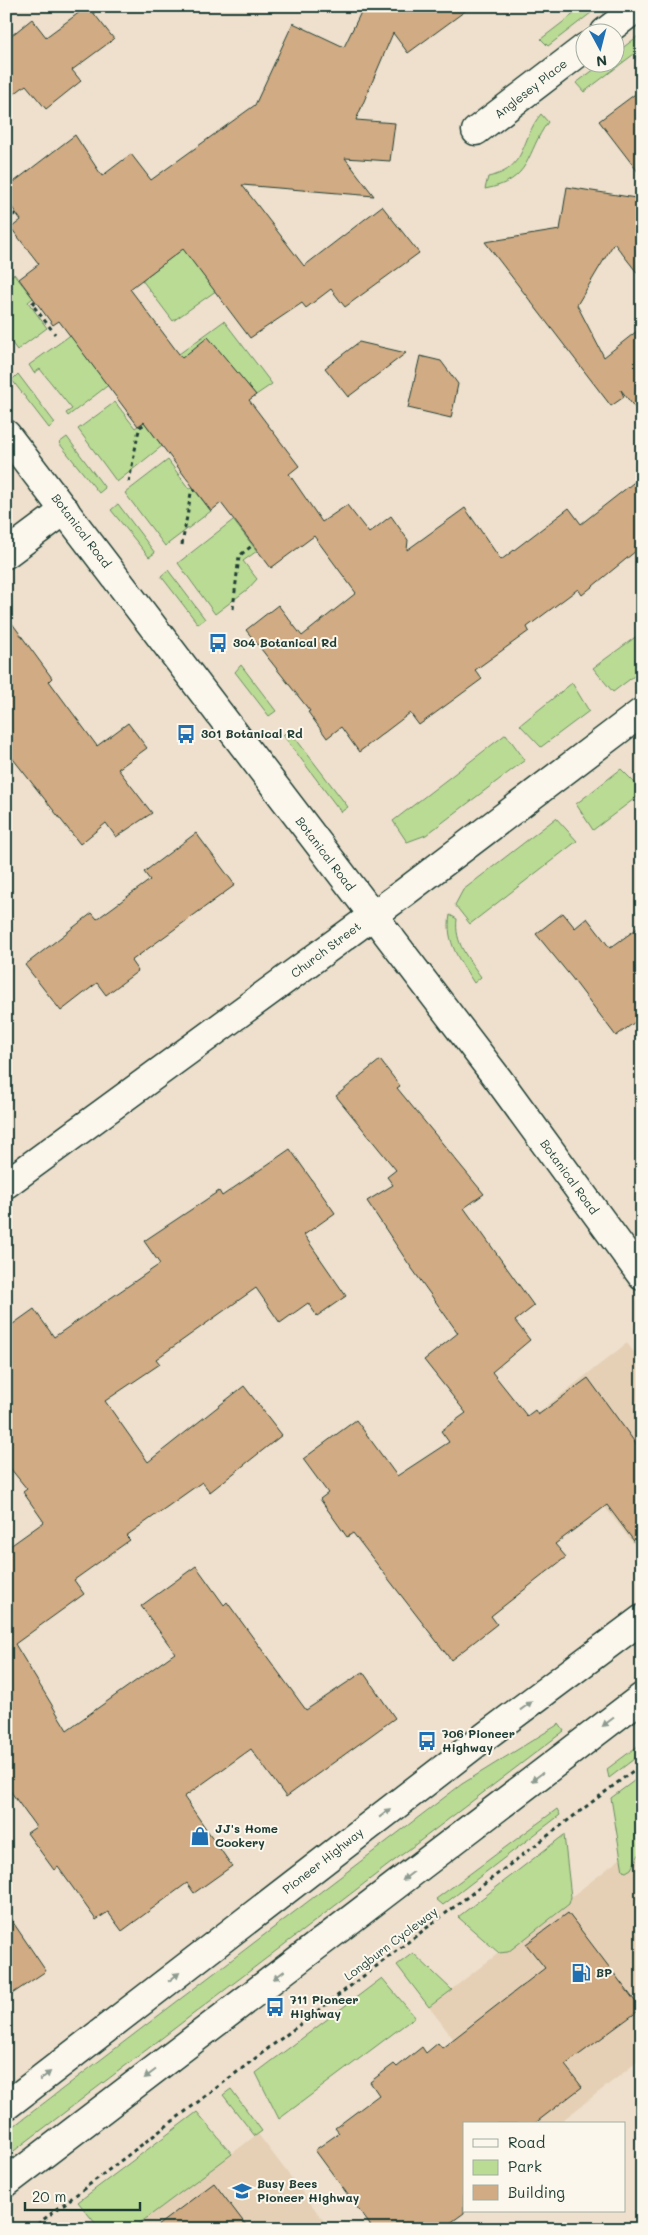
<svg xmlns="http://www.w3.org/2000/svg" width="648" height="2235" font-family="Mali,sans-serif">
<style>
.built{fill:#e5d0b6}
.green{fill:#badb94;stroke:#6c8c64}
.building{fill:#d1ab83;stroke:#1f3d34}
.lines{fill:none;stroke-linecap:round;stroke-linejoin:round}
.minor-casing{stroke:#1f3d34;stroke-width:31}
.secondary-casing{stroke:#1f3d34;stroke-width:31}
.path{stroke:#1f3d34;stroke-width:3;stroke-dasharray:4 4;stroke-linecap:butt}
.minor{stroke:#fbf7ec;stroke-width:28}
.secondary{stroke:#fbf7ec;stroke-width:28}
.oneway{fill:#8d9a90}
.labels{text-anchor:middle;stroke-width:4;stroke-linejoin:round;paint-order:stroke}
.street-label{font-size:12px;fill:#1f3d34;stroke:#fbf7ec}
.poi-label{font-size:12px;font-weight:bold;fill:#1f3d34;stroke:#fbf7ec;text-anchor:start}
</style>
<rect width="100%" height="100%" fill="#eee0cc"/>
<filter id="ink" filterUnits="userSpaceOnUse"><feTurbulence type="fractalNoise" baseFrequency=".02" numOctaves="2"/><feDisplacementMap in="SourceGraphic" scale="10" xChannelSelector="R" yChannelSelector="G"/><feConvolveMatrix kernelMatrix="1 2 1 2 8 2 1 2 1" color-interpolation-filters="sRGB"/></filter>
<g filter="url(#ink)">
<path class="built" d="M 627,1343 L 642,1363 L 642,1550 L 640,1552 L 534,1416 Z
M 642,1842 L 642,2058 L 558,2124 L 518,2124 L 429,2007 Z
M 258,2134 L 330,2229 L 132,2229 L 255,2136 Z"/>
<path class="green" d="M 584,6 L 600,6 L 548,46 L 541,39 Z
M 642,33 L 642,48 L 584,92 L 576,83 L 603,63 L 616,62 L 616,53 Z
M 541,114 L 548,122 C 525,153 533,180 485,189 L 488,177 C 528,169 520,139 541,114 Z
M 214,225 L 240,274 L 173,321 L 142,280 Z
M 14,274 L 33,298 L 28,302 L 47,328 L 17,350 L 6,335 L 6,280 Z
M 224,321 L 272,384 L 256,395 L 244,381 L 211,394 L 179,354 Z
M 72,334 L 100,375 L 115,380 L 68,416 L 66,413 L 72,409 L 40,369 L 34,373 L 29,365 Z
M 18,374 L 55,423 L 49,428 L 12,380 Z
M 115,402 L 135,428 L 144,422 L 162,446 L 117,482 L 78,429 Z
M 67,437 L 105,488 L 99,493 L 59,443 Z
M 168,460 L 189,489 L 192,487 L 211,511 L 165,546 L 125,493 Z
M 118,504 L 155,553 L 149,557 L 111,510 Z
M 233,520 L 257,551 L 243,561 L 257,579 L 248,589 L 215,614 L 178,563 Z
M 168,570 L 205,619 L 198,624 L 161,576 Z
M 641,633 L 642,670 L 613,692 L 593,668 Z
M 241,665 L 276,711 L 269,716 L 235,672 Z
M 572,683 L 589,711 L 541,747 L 520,725 Z
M 289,730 L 348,807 L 341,812 L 283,735 Z
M 506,734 L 525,760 L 426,835 L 407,842 L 393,821 Z
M 621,769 L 642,790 L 642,793 L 593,830 L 576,804 Z
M 556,818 L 577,841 L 470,924 L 455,905 L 463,890 Z
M 450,915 L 457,919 C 454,943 468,958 481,977 L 474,983 C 460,961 445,942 450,915 Z
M 559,1724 L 564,1731 L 6,2157 L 6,2132 L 462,1784 Z
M 642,1743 L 642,1753 L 609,1778 L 607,1769 Z
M 642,1775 L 642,1849 L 631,1869 L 626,1872 L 623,1871 L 611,1798 Z
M 557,1809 L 560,1815 L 443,1905 L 436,1899 Z
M 564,1835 L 571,1897 L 569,1904 L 508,1952 L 499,1953 L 458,1917 Z
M 413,1953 L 452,1990 L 429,2007 L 397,1965 Z
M 382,1978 L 415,2017 L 279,2119 L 256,2073 Z
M 231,2089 L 262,2131 L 255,2136 L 223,2095 Z
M 197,2112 L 232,2154 L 132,2229 L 100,2229 L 78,2202 Z"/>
<path class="building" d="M 88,6 L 114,39 L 72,70 L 81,81 L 46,109 L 26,85 L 6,100 L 6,40 L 32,19 L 46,37 Z
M 364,6 L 472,6 L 408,53 L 393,33 L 356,120 L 395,123 L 390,161 L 345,158 L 374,196 L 242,185 L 304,266 L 382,206 L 419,253 L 345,307 L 331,289 L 306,308 L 302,303 L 250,338 L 183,249 L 130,289 L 182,358 L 208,337 L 256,395 L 249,400 L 299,466 L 289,474 L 322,522 L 347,505 L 369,533 L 391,516 L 408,540 L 407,550 L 465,508 L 501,560 L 569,508 L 581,524 L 642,476 L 642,546 L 582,595 L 578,589 L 527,627 L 529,631 L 475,670 L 482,679 L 419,725 L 410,713 L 359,752 L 341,727 L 327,738 L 308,712 L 310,711 L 246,630 L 278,605 L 302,636 L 356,593 L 314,536 L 271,568 L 221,503 L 211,511 L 144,422 L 138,426 L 59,321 L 53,325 L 19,279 L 39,264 L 11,228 L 21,220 L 6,199 L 6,188 L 75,135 L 102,176 L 131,154 L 151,180 L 255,105 L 293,23 L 344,47 Z
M 642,89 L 642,177 L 599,121 Z
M 567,187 L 642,199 L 642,279 L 614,243 L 577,305 L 604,357 L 642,327 L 642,417 L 621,390 L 624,397 L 611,406 L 485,242 L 560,230 Z
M 359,342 L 406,353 L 348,397 L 325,368 Z
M 420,356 L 441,361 L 458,384 L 451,418 L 408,408 Z
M 6,615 L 52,678 L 49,681 L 97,746 L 128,723 L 147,748 L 118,769 L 152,813 L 116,837 L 106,823 L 80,844 L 6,750 Z
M 196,833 L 235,885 L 131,961 L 138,971 L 106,995 L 97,983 L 61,1011 L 25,965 L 92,913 L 97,919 L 150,880 L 144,872 Z
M 563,913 L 575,928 L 587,918 L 610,948 L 642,925 L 642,1017 L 616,1036 L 572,978 L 536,934 Z
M 380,1060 L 400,1086 L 397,1088 L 484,1194 L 464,1208 L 534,1306 L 515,1321 L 530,1340 L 492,1372 L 527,1416 L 535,1410 L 538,1415 L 588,1378 L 642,1452 L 642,1552 L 607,1505 L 555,1544 L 566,1557 L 491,1616 L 497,1624 L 451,1660 L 353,1533 L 347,1537 L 320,1499 L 328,1493 L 303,1459 L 356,1420 L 397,1476 L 449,1442 L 441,1431 L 466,1413 L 424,1360 L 458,1333 L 408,1263 L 367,1201 L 393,1185 L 387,1177 L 396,1170 L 336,1096 Z
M 290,1149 L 335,1213 L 304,1235 L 346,1296 L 317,1316 L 308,1303 L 280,1323 L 256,1288 L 156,1359 L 160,1364 L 105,1401 L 148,1462 L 244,1386 L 282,1435 L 210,1492 L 202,1482 L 126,1536 L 130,1540 L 74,1580 L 84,1594 L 15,1644 L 67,1730 L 175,1653 L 141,1606 L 196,1566 L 224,1605 L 227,1602 L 306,1710 L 363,1672 L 395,1718 L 286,1797 L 251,1749 L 184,1797 L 232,1866 L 194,1893 L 187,1883 L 122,1931 L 108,1912 L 96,1920 L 58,1867 L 54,1870 L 27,1833 L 36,1827 L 6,1785 L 6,1549 L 44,1522 L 23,1492 L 27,1489 L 6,1463 L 6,1329 L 34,1309 L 54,1337 L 160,1264 L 144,1241 L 219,1191 L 222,1196 Z
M 6,1912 L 46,1971 L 6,1998 Z
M 568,1913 L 641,2009 L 565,2065 L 582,2087 L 534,2124 L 464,2124 L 464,2213 L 442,2229 L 373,2229 L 315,2150 L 339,2133 L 335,2128 L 379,2095 L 370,2082 L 394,2064 L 397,2067 L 422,2047 L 426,2053 L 438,2043 L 442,2048 L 545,1968 L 526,1944 Z
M 214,2183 L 249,2229 L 153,2229 Z"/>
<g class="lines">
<g class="minor-casing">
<path id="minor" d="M 605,32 L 639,6
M 476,131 L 586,47
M 6,554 L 65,510
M 6,1184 L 405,892 L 642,712"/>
</g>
<g class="secondary-casing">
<path id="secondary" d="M 6,434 L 498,1079 L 642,1276
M 6,2106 L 487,1735 L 642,1619
M 6,2183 L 642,1697"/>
</g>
<path class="path" d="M 6,220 L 16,213
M 35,301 L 32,304 L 55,334
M 129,482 L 138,434 L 140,427 L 145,424
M 182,545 L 191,493 L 195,490
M 233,609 L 239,556 L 253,545
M 31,2229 L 642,1764"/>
<use href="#minor" class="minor"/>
<use href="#secondary" class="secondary"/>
</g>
<defs><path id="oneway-solid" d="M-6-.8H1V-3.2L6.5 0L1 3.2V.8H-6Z" transform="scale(1.25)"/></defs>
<g class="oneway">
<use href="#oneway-solid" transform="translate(526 1706) rotate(-36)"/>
<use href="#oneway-solid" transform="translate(608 1722) rotate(143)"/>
<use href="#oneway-solid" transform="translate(537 1777) rotate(143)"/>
<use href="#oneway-solid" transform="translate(385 1813) rotate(-38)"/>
<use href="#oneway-solid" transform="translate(408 1876) rotate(143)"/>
<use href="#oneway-solid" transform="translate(279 1975) rotate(143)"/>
<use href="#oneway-solid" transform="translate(174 1977) rotate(-38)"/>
<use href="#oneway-solid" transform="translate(150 2074) rotate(143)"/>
<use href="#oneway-solid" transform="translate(45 2076) rotate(-38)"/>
</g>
</g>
<defs>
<g id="bus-bare" transform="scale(1.5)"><path d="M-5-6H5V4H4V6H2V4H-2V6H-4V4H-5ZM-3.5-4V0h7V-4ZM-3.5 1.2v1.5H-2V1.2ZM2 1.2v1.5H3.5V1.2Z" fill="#1f6fb2" stroke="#fbf7ec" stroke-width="2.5" paint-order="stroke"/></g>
<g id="shop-bare" transform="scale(1.5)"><path d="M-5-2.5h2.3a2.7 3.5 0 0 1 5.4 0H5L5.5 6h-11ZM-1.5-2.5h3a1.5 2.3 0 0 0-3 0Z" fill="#1f6fb2" stroke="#fbf7ec" stroke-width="2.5" paint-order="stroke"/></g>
<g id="fuel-bare" transform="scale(1.5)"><path d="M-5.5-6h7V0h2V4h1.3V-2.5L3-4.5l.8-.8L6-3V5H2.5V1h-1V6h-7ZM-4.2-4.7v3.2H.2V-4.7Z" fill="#1f6fb2" stroke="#fbf7ec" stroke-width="2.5" paint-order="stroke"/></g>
<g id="school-bare" transform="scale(1.5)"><path d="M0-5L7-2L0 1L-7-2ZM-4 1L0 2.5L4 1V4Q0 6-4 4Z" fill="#1f6fb2" stroke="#fbf7ec" stroke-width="2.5" paint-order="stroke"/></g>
</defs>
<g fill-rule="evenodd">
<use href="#bus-bare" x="218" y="643"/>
<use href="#bus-bare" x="186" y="734"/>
<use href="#bus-bare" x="427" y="1741"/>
<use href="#shop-bare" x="200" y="1836"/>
<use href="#fuel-bare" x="581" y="1973"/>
<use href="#bus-bare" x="275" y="2007"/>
<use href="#school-bare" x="242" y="2191"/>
</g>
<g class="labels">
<g class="street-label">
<text transform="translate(531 89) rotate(-38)" y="4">Anglesey Place</text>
<text transform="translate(81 531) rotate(53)" y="4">Botanical Road</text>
<text transform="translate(325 854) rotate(53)" y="4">Botanical Road</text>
<text transform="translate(326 950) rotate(-37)" y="4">Church Street</text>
<text transform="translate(569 1177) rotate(54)" y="4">Botanical Road</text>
<text transform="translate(323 1861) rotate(-38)" y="4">Pioneer Highway</text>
<text transform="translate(391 1944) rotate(-37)" y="4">Longburn Cycleway</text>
</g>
<g class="poi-label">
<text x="233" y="647">304 Botanical Rd</text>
<text x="201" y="738">301 Botanical Rd</text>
<text x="442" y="1738">706 Pioneer<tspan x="442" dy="14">Highway</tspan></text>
<text x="215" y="1833">JJ's Home<tspan x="215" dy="14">Cookery</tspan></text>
<text x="596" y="1977">BP</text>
<text x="290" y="2004">711 Pioneer<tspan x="290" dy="14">Highway</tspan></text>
<text x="257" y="2188">Busy Bees<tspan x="257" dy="14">Pioneer Highway</tspan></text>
</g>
</g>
<rect width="648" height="2235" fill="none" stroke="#fbf7ec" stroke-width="25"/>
<rect x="12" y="12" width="623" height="2210" fill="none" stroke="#1f3d34" stroke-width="2" filter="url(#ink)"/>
<rect x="463" y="2122" width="162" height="90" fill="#fbf7ec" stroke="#a3ada2"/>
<rect x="473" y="2139" width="25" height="8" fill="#fbf7ec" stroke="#a3ada2"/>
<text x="508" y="2148" font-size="15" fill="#1f3d34">Road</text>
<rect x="473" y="2160" width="25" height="15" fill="#badb94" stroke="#a3ada2"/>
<text x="508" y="2172" font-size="15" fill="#1f3d34">Park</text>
<rect x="473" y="2185" width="25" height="15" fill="#d1ab83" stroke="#a3ada2"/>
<text x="508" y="2198" font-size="15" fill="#1f3d34">Building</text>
<g transform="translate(600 48) rotate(173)"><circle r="24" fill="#fbf7ec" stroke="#a3ada2"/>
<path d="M0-4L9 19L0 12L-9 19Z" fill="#1f6fb2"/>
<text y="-8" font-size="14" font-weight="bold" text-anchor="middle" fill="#1f3d34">N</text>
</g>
<path d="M25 2202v8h115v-8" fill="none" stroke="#1f3d34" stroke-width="2.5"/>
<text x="32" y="2202" font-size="15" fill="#1f3d34" stroke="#fbf7ec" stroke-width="4" paint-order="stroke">20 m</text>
</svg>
